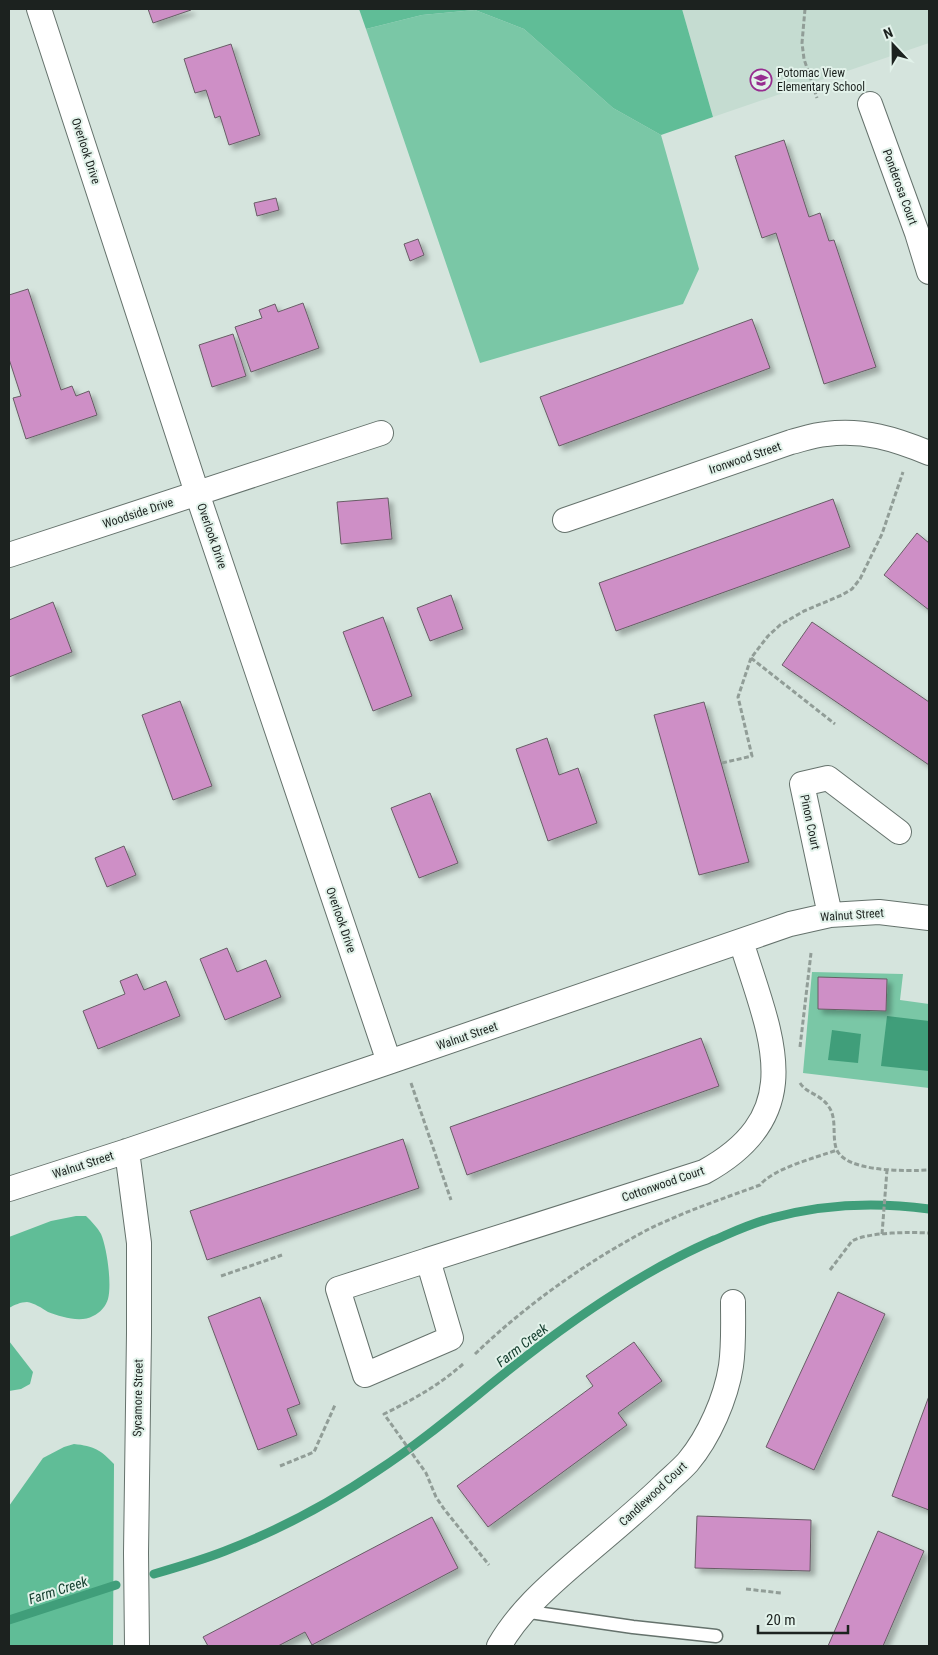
<svg xmlns="http://www.w3.org/2000/svg" width="938" height="1655" font-family="'Roboto Condensed',sans-serif">
<style>
.built{fill:#c5dcd1}
.green{fill:#7ac7a6}
.forest{fill:#60bd97}
.water{fill:#409e7a}
.lines{fill:none;stroke-linecap:round;stroke-linejoin:round}
.stream{stroke:#409e7a;stroke-width:9}
.building{fill:#ce8fc6;stroke:#685d66;filter:url(#shadow)}
.service-casing{stroke:#65726c;stroke-width:15}
.minor-casing{stroke:#65726c;stroke-width:26}
.path{stroke:#919d97;stroke-width:3;stroke-dasharray:5 2.5;stroke-linecap:butt}
.service{stroke:#fff;stroke-width:12}
.minor{stroke:#fff;stroke-width:24}
.labels{text-anchor:middle;stroke-width:4;stroke-linejoin:round;paint-order:stroke}
.poi-label{font-size:12px;fill:#1c221f;stroke:#e2f2ea;text-anchor:start}
.street-label{font-size:12px;fill:#1c221f;stroke:#e2f2ea}
.water-label{font-size:14px;font-style:italic;fill:#113b2b;stroke:#e2f2ea}
</style>
<defs>
<filter id="shadow"><feDropShadow dx="4.5" dy="4.5" stdDeviation="2.5" flood-color="#0004"/></filter>
</defs>
<rect width="100%" height="100%" fill="#d5e4dd"/>
<path class="built" d="M 682,9 L 929,9 L 929,43 L 713,117 Z"/>
<path class="green" d="M 475,10 L 524,29 L 613,108 L 661,135 L 699,269 L 683,304 L 480,363 L 366,29 L 422,15 Z
M 812,972 L 903,974 L 900,1000 L 929,1004 L 929,1088 L 803,1073 Z"/>
<path class="forest" d="M 359,9 L 682,9 L 713,117 L 661,135 L 613,108 L 524,29 L 475,10 L 422,15 L 366,29 Z
M 76,1216 L 86,1216 C 92,1222 97,1227 101,1234 C 107,1248 112,1284 108,1299 C 106,1306 100,1313 93,1316 C 81,1323 61,1317 48,1312 C 42,1308 34,1303 27,1302 C 21,1302 14,1305 9,1308 L 9,1237 L 51,1221 Z
M 9,1341 L 33,1372 L 30,1384 L 21,1389 L 9,1391 Z
M 74,1444 C 94,1446 101,1450 114,1464 L 113,1646 L 9,1646 L 9,1506 L 43,1458 L 64,1447 Z"/>
<path class="water" d="M 887,1016 L 929,1021 L 929,1071 L 881,1066 Z
M 832,1030 L 861,1034 L 858,1063 L 828,1060 Z"/>
<g class="lines">
<path class="stream" d="M 154,1574 C 178,1567 202,1560 225,1551 C 279,1530 330,1503 377,1471 C 429,1437 475,1396 524,1358 C 583,1312 645,1270 714,1240 C 733,1232 752,1223 772,1218 C 823,1204 877,1202 929,1209
M 9,1620 L 116,1585"/>
</g>
<path class="building" d="M 148,9 L 190,9 L 191,10 L 153,23 Z
M 231,44 L 260,135 L 229,145 L 220,116 L 215,118 L 206,90 L 195,93 L 184,59 Z
M 784,140 L 809,217 L 820,213 L 829,241 L 834,240 L 876,367 L 824,384 L 776,233 L 762,238 L 735,156 Z
M 276,198 L 279,210 L 257,216 L 254,203 Z
M 418,239 L 424,255 L 410,261 L 404,244 Z
M 28,289 L 61,390 L 72,386 L 76,396 L 89,391 L 97,415 L 26,439 L 13,398 L 21,396 L 9,359 L 9,295 Z
M 303,303 L 319,348 L 251,372 L 235,327 L 262,318 L 259,310 L 275,304 L 278,312 Z
M 752,319 L 770,368 L 559,446 L 540,397 Z
M 233,334 L 246,376 L 212,387 L 199,345 Z
M 388,498 L 392,539 L 341,544 L 337,502 Z
M 833,499 L 850,547 L 616,631 L 599,583 Z
M 917,533 L 929,543 L 929,610 L 884,575 Z
M 451,595 L 463,629 L 430,641 L 417,608 Z
M 53,602 L 72,652 L 9,677 L 9,620 Z
M 383,617 L 412,696 L 373,711 L 343,632 Z
M 812,622 L 929,702 L 929,765 L 782,665 Z
M 180,701 L 212,786 L 173,800 L 142,715 Z
M 704,702 L 749,862 L 699,875 L 654,715 Z
M 547,738 L 559,775 L 578,768 L 597,823 L 548,841 L 516,749 Z
M 430,793 L 458,863 L 419,878 L 391,808 Z
M 124,846 L 136,875 L 107,887 L 95,858 Z
M 227,948 L 237,972 L 266,960 L 281,997 L 225,1020 L 200,959 Z
M 137,974 L 144,990 L 166,981 L 180,1016 L 98,1049 L 83,1011 L 125,994 L 120,981 Z
M 818,977 L 887,979 L 886,1011 L 818,1009 Z
M 701,1038 L 719,1086 L 467,1175 L 450,1127 Z
M 403,1139 L 419,1188 L 207,1260 L 190,1211 Z
M 838,1292 L 885,1314 L 814,1470 L 766,1447 Z
M 260,1297 L 300,1404 L 287,1409 L 297,1435 L 258,1450 L 208,1317 Z
M 634,1342 L 662,1381 L 618,1413 L 627,1425 L 488,1527 L 457,1486 L 593,1386 L 586,1376 Z
M 929,1396 L 929,1510 L 892,1496 Z
M 697,1516 L 811,1520 L 810,1571 L 695,1568 Z
M 432,1517 L 458,1568 L 312,1645 L 305,1632 L 278,1646 L 208,1646 L 203,1637 Z
M 878,1531 L 924,1551 L 883,1646 L 828,1646 Z"/>
<g class="lines">
<g class="service-casing">
<path id="service" d="M 523,1611 L 633,1627 L 716,1636"/>
</g>
<g class="minor-casing">
<path id="minor" d="M 39,9 L 197,493 L 389,1062
M 870,104 L 917,233 L 929,272
M 565,520 L 791,442 C 803,439 814,435 826,434 C 863,429 895,439 929,453
M 9,555 L 381,433
M 830,915 L 802,784 L 828,778 L 899,832
M 127,1151 L 139,1243 L 139,1333 L 136,1553 L 137,1646
M 9,1189 L 127,1151 L 389,1062 L 790,924 L 830,915 L 879,912 L 929,918
M 428,1260 L 704,1172 C 812,1113 769,1033 741,941
M 428,1260 L 451,1338 L 365,1375 L 338,1289 Z
M 499,1646 C 518,1613 546,1588 575,1563 C 605,1537 635,1513 663,1486 C 671,1478 681,1470 688,1462 C 709,1437 726,1398 731,1366 C 734,1345 733,1323 733,1302"/>
</g>
<path class="path" d="M 805,9 L 802,43 L 804,59 L 817,98
M 751,658 L 835,724
M 722,763 L 752,756 L 738,697 L 751,658 L 768,636 L 780,625 L 804,611 L 842,595 L 852,589 L 860,579 L 882,534 L 903,472
M 800,1047 L 811,953
M 411,1083 L 451,1200
M 800,1083 C 807,1094 821,1094 829,1107 C 837,1119 832,1134 836,1148 C 844,1173 908,1171 929,1170
M 882,1234 L 887,1170
M 830,1270 L 852,1241 C 868,1232 910,1232 929,1233
M 221,1276 L 282,1255
M 475,1354 C 526,1305 585,1263 647,1230 C 683,1212 722,1199 760,1185 C 774,1168 815,1158 837,1150
M 463,1364 C 438,1386 414,1399 384,1414 L 426,1473 L 436,1497 L 444,1509 L 489,1565
M 280,1466 L 314,1452 L 335,1405
M 746,1589 L 781,1593"/>
<use href="#service" class="service"/>
<use href="#minor" class="minor"/>
</g>
<defs>
<g id="school-ring" transform="scale(1.125)"><circle r="9.5" fill="#e2f2ea" stroke="#972d90" stroke-width="1.5"/><path d="M0-5L7-2L0 1L-7-2ZM-4 1L0 2.5L4 1V4Q0 6-4 4Z" fill="#972d90"/></g>
</defs>
<g fill-rule="evenodd">
<use href="#school-ring" x="761" y="80"/>
</g>
<g class="labels">
<g class="poi-label">
<text x="777" y="77">Potomac View<tspan x="777" dy="14">Elementary School</tspan></text>
</g>
<g class="street-label">
<text transform="translate(86 151) rotate(72)" y="4">Overlook Drive</text>
<text transform="translate(900 187) rotate(70)" y="4">Ponderosa Court</text>
<text transform="translate(745 458) rotate(-19)" y="4">Ironwood Street</text>
<text transform="translate(138 513) rotate(-18)" y="4">Woodside Drive</text>
<text transform="translate(212 536) rotate(71)" y="4">Overlook Drive</text>
<text transform="translate(810 822) rotate(78)" y="4">Pinon Court</text>
<text transform="translate(852 915) rotate(-4)" y="4">Walnut Street</text>
<text transform="translate(341 920) rotate(71)" y="4">Overlook Drive</text>
<text transform="translate(467 1036) rotate(-19)" y="4">Walnut Street</text>
<text transform="translate(83 1165) rotate(-18)" y="4">Walnut Street</text>
<text transform="translate(663 1184) rotate(-19)" y="4">Cottonwood Court</text>
<text transform="translate(138 1398) rotate(-89)" y="4">Sycamore Street</text>
<text transform="translate(653 1494) rotate(-43)" y="4">Candlewood Court</text>
</g>
<g class="water-label">
<text transform="translate(522 1345) rotate(-38)" y="5">Farm Creek</text>
<text transform="translate(58 1590) rotate(-18)" y="5">Farm Creek</text>
</g>
</g>
<rect width="938" height="1655" fill="none" stroke="#1c221f" stroke-width="20"/>
<g transform="translate(893 45) rotate(338)" stroke="#e2f2ea" stroke-width="4" paint-order="stroke">
<path d="M0-4L9 19L0 12L-9 19Z" fill="#1c221f"/>
<text y="-8" font-size="14" font-weight="bold" text-anchor="middle" fill="#1c221f">N</text>
</g>
<path d="M758 1625v8h90v-8" fill="none" stroke="#1c221f" stroke-width="2.5"/>
<text x="766" y="1625" font-size="15" fill="#1c221f" stroke="#e2f2ea" stroke-width="4" paint-order="stroke">20 m</text>
</svg>
